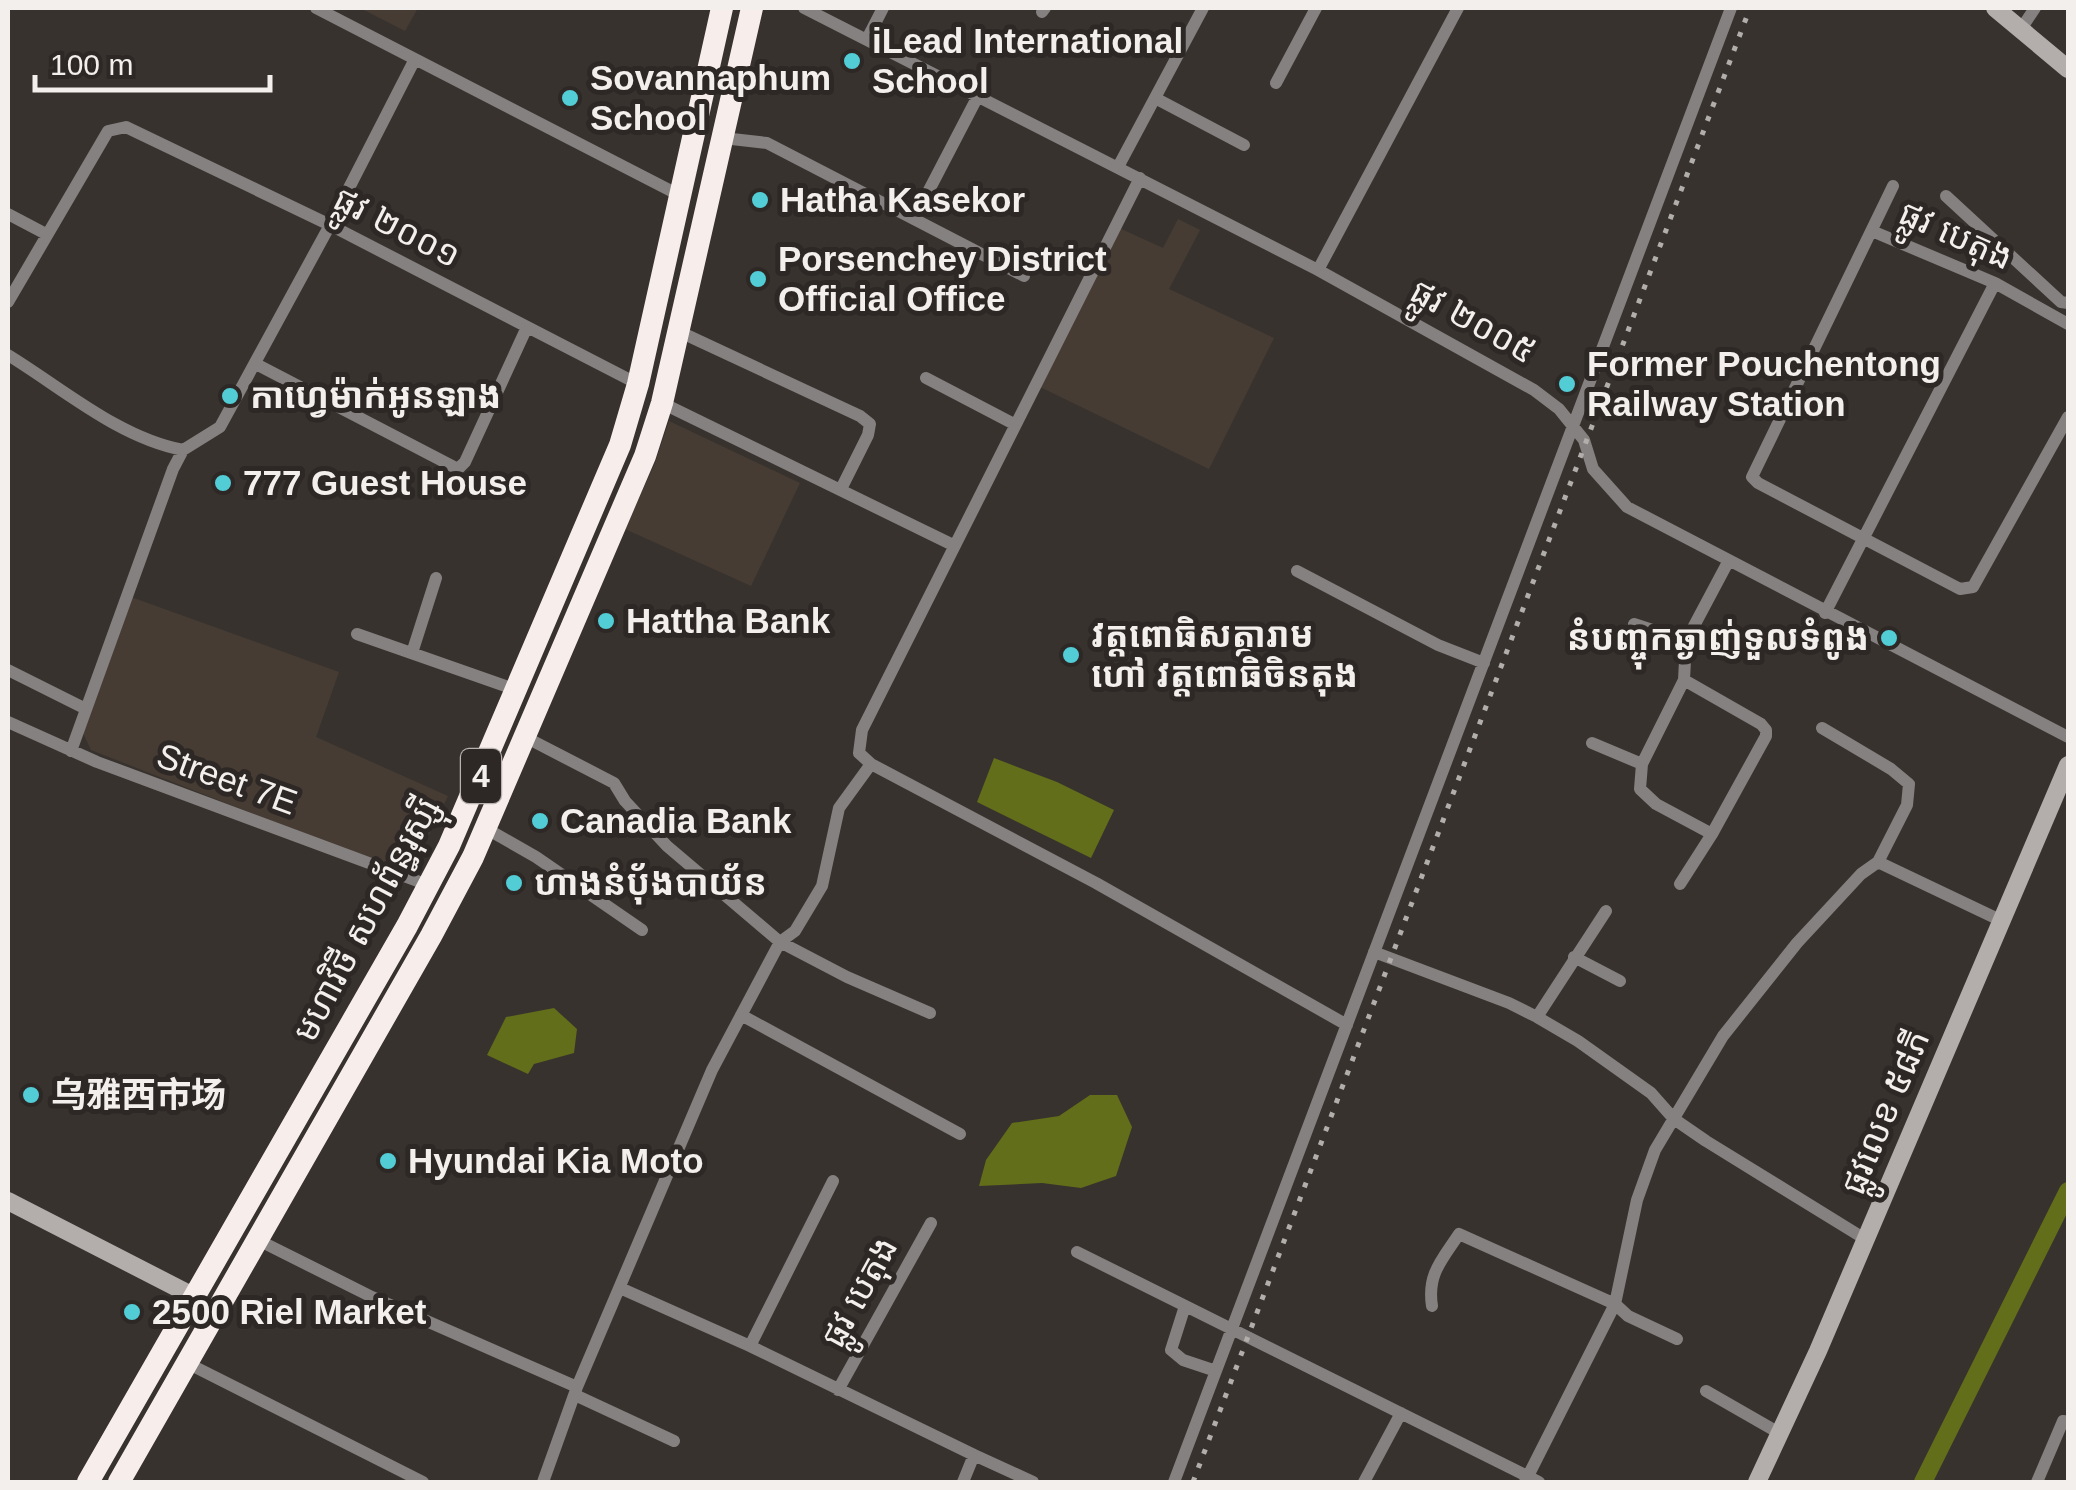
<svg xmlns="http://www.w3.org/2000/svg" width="2076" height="1490" font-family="Arial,'Noto Sans SC','Noto Sans Khmer',sans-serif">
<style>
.built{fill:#463c34}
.water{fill:#626e19}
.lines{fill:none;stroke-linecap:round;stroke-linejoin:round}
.canal{stroke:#626e19;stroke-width:18}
.street{stroke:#858181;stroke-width:12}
.secondary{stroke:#b3adac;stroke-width:18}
.highway{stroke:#f7eeec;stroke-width:22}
.rail{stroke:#b2aeab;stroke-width:5;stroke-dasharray:5 10;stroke-linecap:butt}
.poi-dot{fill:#52ccd5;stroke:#2d2825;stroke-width:4}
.labels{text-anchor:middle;stroke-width:10;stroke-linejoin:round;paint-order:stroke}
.shield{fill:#2d2825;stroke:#b8b3b1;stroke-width:2.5}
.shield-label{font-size:32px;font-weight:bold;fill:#f3efed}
.poi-label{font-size:35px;font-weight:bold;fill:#f3efed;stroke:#2d2825;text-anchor:start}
.street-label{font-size:35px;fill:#f3efed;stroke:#2d2825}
</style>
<rect width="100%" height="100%" fill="#37322e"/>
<path class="built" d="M 360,8 L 418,8 L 405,31 Z
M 1178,219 L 1200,230 L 1169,289 L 1274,338 L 1209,469 L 1038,386 L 1117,227 L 1163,248 Z
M 669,421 L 800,483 L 751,586 L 625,529 L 655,463 Z
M 131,597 L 339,672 L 316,737 L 448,796 L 409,875 L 91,750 L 83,733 Z"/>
<path class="water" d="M 994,758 L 1057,782 L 1114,810 L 1091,858 L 977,802 Z
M 554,1008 L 577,1029 L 574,1053 L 534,1064 L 528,1074 L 487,1055 L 506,1017 Z
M 1090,1095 L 1117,1095 L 1132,1127 L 1116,1176 L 1081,1188 L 1042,1183 L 979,1186 L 986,1160 L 1012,1123 L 1059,1116 Z"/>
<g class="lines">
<path class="canal" d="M 1923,1482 L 2068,1191"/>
<path class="street" d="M 316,8 L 681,196
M 804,8 L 1318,270 L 1534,390 L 1559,409 L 1584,440 L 1593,469 L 1627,507 L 2068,737
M 1042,12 L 1045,8
M 2021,29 L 2035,8
M 867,39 L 883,8
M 1276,83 L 1316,8
M 1155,98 L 1244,145
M 723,138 L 767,143 L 1024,276
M 1118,167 L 1203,8
M 1140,178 L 862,730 L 859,753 L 871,764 L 1096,883 L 1347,1025
M 1893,186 L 1752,477 L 1758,483 L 1960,589 L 1973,587 L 2068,417
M 1946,196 L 2061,302 L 2068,303
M 8,214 L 46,234
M 914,219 L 978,96
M 1872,231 L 1995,283 L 2068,324
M 1318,270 L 1458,8
M 8,302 L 108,131 L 126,127 L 330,225 L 638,384
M 680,332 L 860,416 L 870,424 L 868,435 L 841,489
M 8,355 C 62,388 119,438 183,450
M 256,364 L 458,469 L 465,462 L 527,327
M 926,378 L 1014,424
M 662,403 L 953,545
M 1297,571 L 1438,645 L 1484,663
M 1825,613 L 1995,283
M 1634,624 L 1686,641
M 357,634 L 517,690
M 412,653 L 436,578
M 8,670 L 86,709
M 8,722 L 97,762 L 428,885
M 527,738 L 614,783 L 625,801 L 667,846 L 780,942 L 847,977 L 930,1013
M 1592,743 L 1642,764
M 71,751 L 173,469 L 183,450 L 220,427 L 330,225 L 415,59
M 487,829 L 536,857 L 642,930
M 1712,834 L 1656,804 L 1640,789 L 1642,764 L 1684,680 L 1686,641 L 1728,562
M 1878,862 L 2002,921
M 1680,884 L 1712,834 L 1766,736 L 1766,730 L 1761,724 L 1684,680
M 1374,952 L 1509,1003 L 1537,1017 L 1578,1041 L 1651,1093 L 1674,1119 L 1706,1141 L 1865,1239
M 1574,957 L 1620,981
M 741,1015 L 960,1134
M 1537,1017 L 1606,911
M 258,1240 L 372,1297 L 577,1387
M 1077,1252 L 1539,1482
M 620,1288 L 750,1346 L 974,1455 L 963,1482
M 1185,1306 L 1171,1350 L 1183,1360 L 1216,1371
M 1432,1306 C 1427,1274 1442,1260 1459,1234 L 1615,1304 L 1628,1316 L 1677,1339
M 750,1346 L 833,1181
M 187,1363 L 423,1482
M 838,1390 L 931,1223
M 1706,1391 L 1781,1434
M 575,1395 L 674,1441
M 974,1455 L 1033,1482
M 543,1482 L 577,1387 L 712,1070 L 780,942 L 795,931 L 822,886 L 839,808 L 871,764
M 1174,1482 L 1731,8
M 1364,1482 L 1401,1413
M 1525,1482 L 1615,1304 L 1637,1200 L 1655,1150 L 1723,1036 L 1797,943 L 1861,874 L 1878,862 L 1907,805 L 1909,784 L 1891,769 L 1822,728
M 2037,1482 L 2063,1421 L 2068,1422"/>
<path class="secondary" d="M 1995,8 L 2068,69
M 8,1201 L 195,1297
M 1757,1482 L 1818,1351 L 2068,765"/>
<path class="highway" d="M 88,1482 L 407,926 L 449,846 L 620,445 L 638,384 L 722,8
M 119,1482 L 431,936 L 473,857 L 645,456 L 662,403 L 752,8"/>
<path class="rail" d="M 1193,1482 L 1750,8"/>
</g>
<g class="poi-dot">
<circle cx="852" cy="61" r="10"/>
<circle cx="570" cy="98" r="10"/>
<circle cx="760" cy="200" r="10"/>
<circle cx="758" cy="279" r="10"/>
<circle cx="1567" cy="384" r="10"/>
<circle cx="230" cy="396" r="10"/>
<circle cx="223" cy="483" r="10"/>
<circle cx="606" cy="621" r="10"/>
<circle cx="1889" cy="638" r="10"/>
<circle cx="1071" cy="655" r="10"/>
<circle cx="540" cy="821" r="10"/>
<circle cx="514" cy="883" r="10"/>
<circle cx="31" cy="1095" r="10"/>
<circle cx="388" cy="1161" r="10"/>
<circle cx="132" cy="1312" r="10"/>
</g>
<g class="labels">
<rect class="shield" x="461" y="749" width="40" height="54" rx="8"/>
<g class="shield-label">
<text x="481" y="787">4</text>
</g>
<g class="poi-label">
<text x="872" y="53">iLead International<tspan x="872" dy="40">School</tspan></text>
<text x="590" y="90">Sovannaphum<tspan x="590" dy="40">School</tspan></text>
<text x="780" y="212">Hatha Kasekor</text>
<text x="778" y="271">Porsenchey District<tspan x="778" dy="40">Official Office</tspan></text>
<text x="1587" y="376">Former Pouchentong<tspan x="1587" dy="40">Railway Station</tspan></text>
<text x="250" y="408">កាហ្វេម៉ាក់អូនឡាង</text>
<text x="243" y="495">777 Guest House</text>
<text x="626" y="633">Hattha Bank</text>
<text x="1091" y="647">វត្តពោធិសត្តារាម<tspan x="1091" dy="40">ហៅ វត្តពោធិចិនតុង</tspan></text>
<text x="1869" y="650" text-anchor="end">នំបញ្ចុកឆ្ងាញ់ទួលទំពូង</text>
<text x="560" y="833">Canadia Bank</text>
<text x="534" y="895">ហាងនំបុ័ងបាយ័ន</text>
<text x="51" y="1107">乌雅西市场</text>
<text x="408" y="1173">Hyundai Kia Moto</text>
<text x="152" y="1324">2500 Riel Market</text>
</g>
<g class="street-label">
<text transform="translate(397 227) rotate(27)" y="12">ផ្លូវ ២០០១</text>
<text transform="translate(1956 235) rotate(24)" y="12">ផ្លូវ បេតុង</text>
<text transform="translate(1473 321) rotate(29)" y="12">ផ្លូវ ២០០៥</text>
<text transform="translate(227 779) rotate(20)" y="12">Street 7E</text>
<text transform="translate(366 919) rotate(-62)" y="12">មហាវិថី សហព័ន្ធរុស្ស៊ី</text>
<text transform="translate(1885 1112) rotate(-67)" y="12">ផ្លូវលេខ ៥៨ភី</text>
<text transform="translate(859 1292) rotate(-61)" y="12">ផ្លូវ បេតុង</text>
</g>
</g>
<rect width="2076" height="1490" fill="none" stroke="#f3efed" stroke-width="20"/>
<path d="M35 75v15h235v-15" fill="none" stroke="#f3efed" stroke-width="5"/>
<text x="50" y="75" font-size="30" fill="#f3efed" stroke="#2d2825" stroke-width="8" paint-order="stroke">100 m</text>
</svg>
